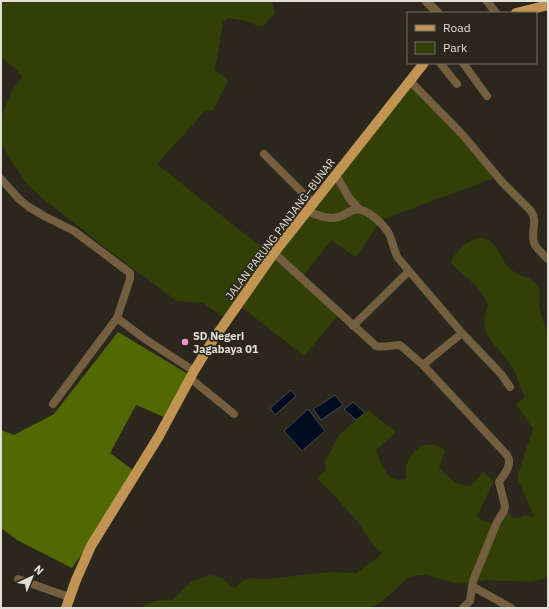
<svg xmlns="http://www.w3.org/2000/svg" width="549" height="609" font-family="'IBM Plex Sans',sans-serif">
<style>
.green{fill:#324008}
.forest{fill:#526803}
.water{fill:#000c1f;stroke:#444b57}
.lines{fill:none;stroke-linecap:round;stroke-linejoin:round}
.minor{stroke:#745e40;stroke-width:8}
.tertiary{stroke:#745e40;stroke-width:9}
.primary{stroke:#c29453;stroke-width:10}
.poi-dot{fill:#f391d6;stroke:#2b271c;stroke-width:1.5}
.labels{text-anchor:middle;stroke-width:3.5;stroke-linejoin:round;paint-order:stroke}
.street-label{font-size:11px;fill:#e2dfd9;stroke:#2b271c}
.poi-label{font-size:11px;font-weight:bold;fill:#e2dfd9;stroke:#2b271c;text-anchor:start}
</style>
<rect width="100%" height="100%" fill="#2b271c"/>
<path class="green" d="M 1,1 L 272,1 L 275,13 L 263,26 L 258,26 L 245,21 L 229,18 L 223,22 L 215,69 C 218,74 225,75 228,81 L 213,110 L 205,111 L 157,164 L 237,228 L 273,255 L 408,83 L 488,165 L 494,178 L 381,220 L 356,257 L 331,240 L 300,280 L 339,314 L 304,356 L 235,302 L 223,317 L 203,303 L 177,301 L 108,250 L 40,196 L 25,182 L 20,173 L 10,160 L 1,142 L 2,115 L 12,90 L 21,79 L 22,76 L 18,71 L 1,57 Z
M 482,238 C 501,243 498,258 510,269 C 519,277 531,276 538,286 C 542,294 538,302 540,310 C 542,318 545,326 548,334 L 548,577 L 532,582 L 487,580 L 460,584 L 425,575 L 418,575 L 409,577 L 380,603 L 371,608 L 141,608 C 150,600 162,599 173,600 L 191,582 L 210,575 L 222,578 L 234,588 L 246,579 L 252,578 L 267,579 L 330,572 L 356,573 L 381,555 L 382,553 C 371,544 367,535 359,524 C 346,507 331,493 317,478 L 326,470 L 325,461 L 340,434 L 368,410 L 396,432 L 376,450 C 381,464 387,484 406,479 C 407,475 405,473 406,469 C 406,459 416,451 422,445 C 431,445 441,443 445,452 L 439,467 C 447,477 458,487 471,486 L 483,472 L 494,481 L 477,516 L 478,518 L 495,525 L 503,509 L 514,518 L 519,518 L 525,515 L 534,517 L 517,477 L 533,429 L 516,404 L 525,397 C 520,387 517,374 511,365 C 496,342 476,337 488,305 C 479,283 466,279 451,263 C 451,256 467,242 473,240 C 476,239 479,238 482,238 Z"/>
<path class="forest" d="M 118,332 L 193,377 L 171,420 L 136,405 L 110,453 L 138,474 L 72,568 L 17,540 L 1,528 L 1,430 L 14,435 L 54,414 Z"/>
<path class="water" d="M 291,390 L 296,396 L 275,415 L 270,408 Z
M 335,395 L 343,405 L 321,420 L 313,409 Z
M 353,402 L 365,413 L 356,420 L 344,409 Z
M 308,409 L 325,431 L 302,451 L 284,431 Z"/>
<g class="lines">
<path class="minor" d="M 487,1 L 496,13
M 440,63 L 457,84
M 463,63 L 487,96
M 410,81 L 462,134 L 502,182 L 531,211 C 539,222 529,234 535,245 C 538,250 544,255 548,259
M 264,154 L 314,204
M 336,175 L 349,198 L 359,209
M 1,179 L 19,199 L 29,207 L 44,216 L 74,231 L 130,273 L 130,279 L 117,318 L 53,404
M 307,211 C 314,214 324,218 331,218 C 343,219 345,212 354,210 C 366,207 382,223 388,232 C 393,240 393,250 398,258 L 462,333 L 501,374 L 510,387
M 274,253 L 376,346 C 385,348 391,345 400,345 L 423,365 L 507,455 C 513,465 505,473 499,482 L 505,506 L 504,511 L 497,522 L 473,581 L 470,601 L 463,608
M 117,318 L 145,339 L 194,371
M 353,326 L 409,271
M 423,365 L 462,333
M 190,378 L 234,414
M 18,579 L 69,597
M 472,586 L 511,608"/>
<path class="tertiary" d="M 426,1 L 438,13"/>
<path class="primary" d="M 516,13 L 548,5
M 66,608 L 76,580 L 91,546 L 159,436 L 194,371 L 213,340 L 274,253 L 424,63"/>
</g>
<circle class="poi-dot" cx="185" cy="342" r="4"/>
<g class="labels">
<g class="street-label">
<text transform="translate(280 229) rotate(-53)" y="4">JALAN PARUNG PANJANG–BUNAR</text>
</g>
<g class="poi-label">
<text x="193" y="340">SD Negeri<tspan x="193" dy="13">Jagabaya 01</tspan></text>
</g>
</g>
<rect width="549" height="609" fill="none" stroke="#e2dfd9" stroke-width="4"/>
<rect x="407" y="12" width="130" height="52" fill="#2b271c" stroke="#747168"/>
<rect x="415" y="25" width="20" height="6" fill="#c29453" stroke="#747168"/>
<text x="443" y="32" font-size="12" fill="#e2dfd9">Road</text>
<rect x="415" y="42" width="20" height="12" fill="#324008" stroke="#747168"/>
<text x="443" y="52" font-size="12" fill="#e2dfd9">Park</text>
<g transform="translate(32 577) rotate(44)" stroke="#2b271c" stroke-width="3" paint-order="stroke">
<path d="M0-3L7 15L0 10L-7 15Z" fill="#e2dfd9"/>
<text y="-6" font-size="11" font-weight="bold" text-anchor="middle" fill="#e2dfd9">N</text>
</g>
</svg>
